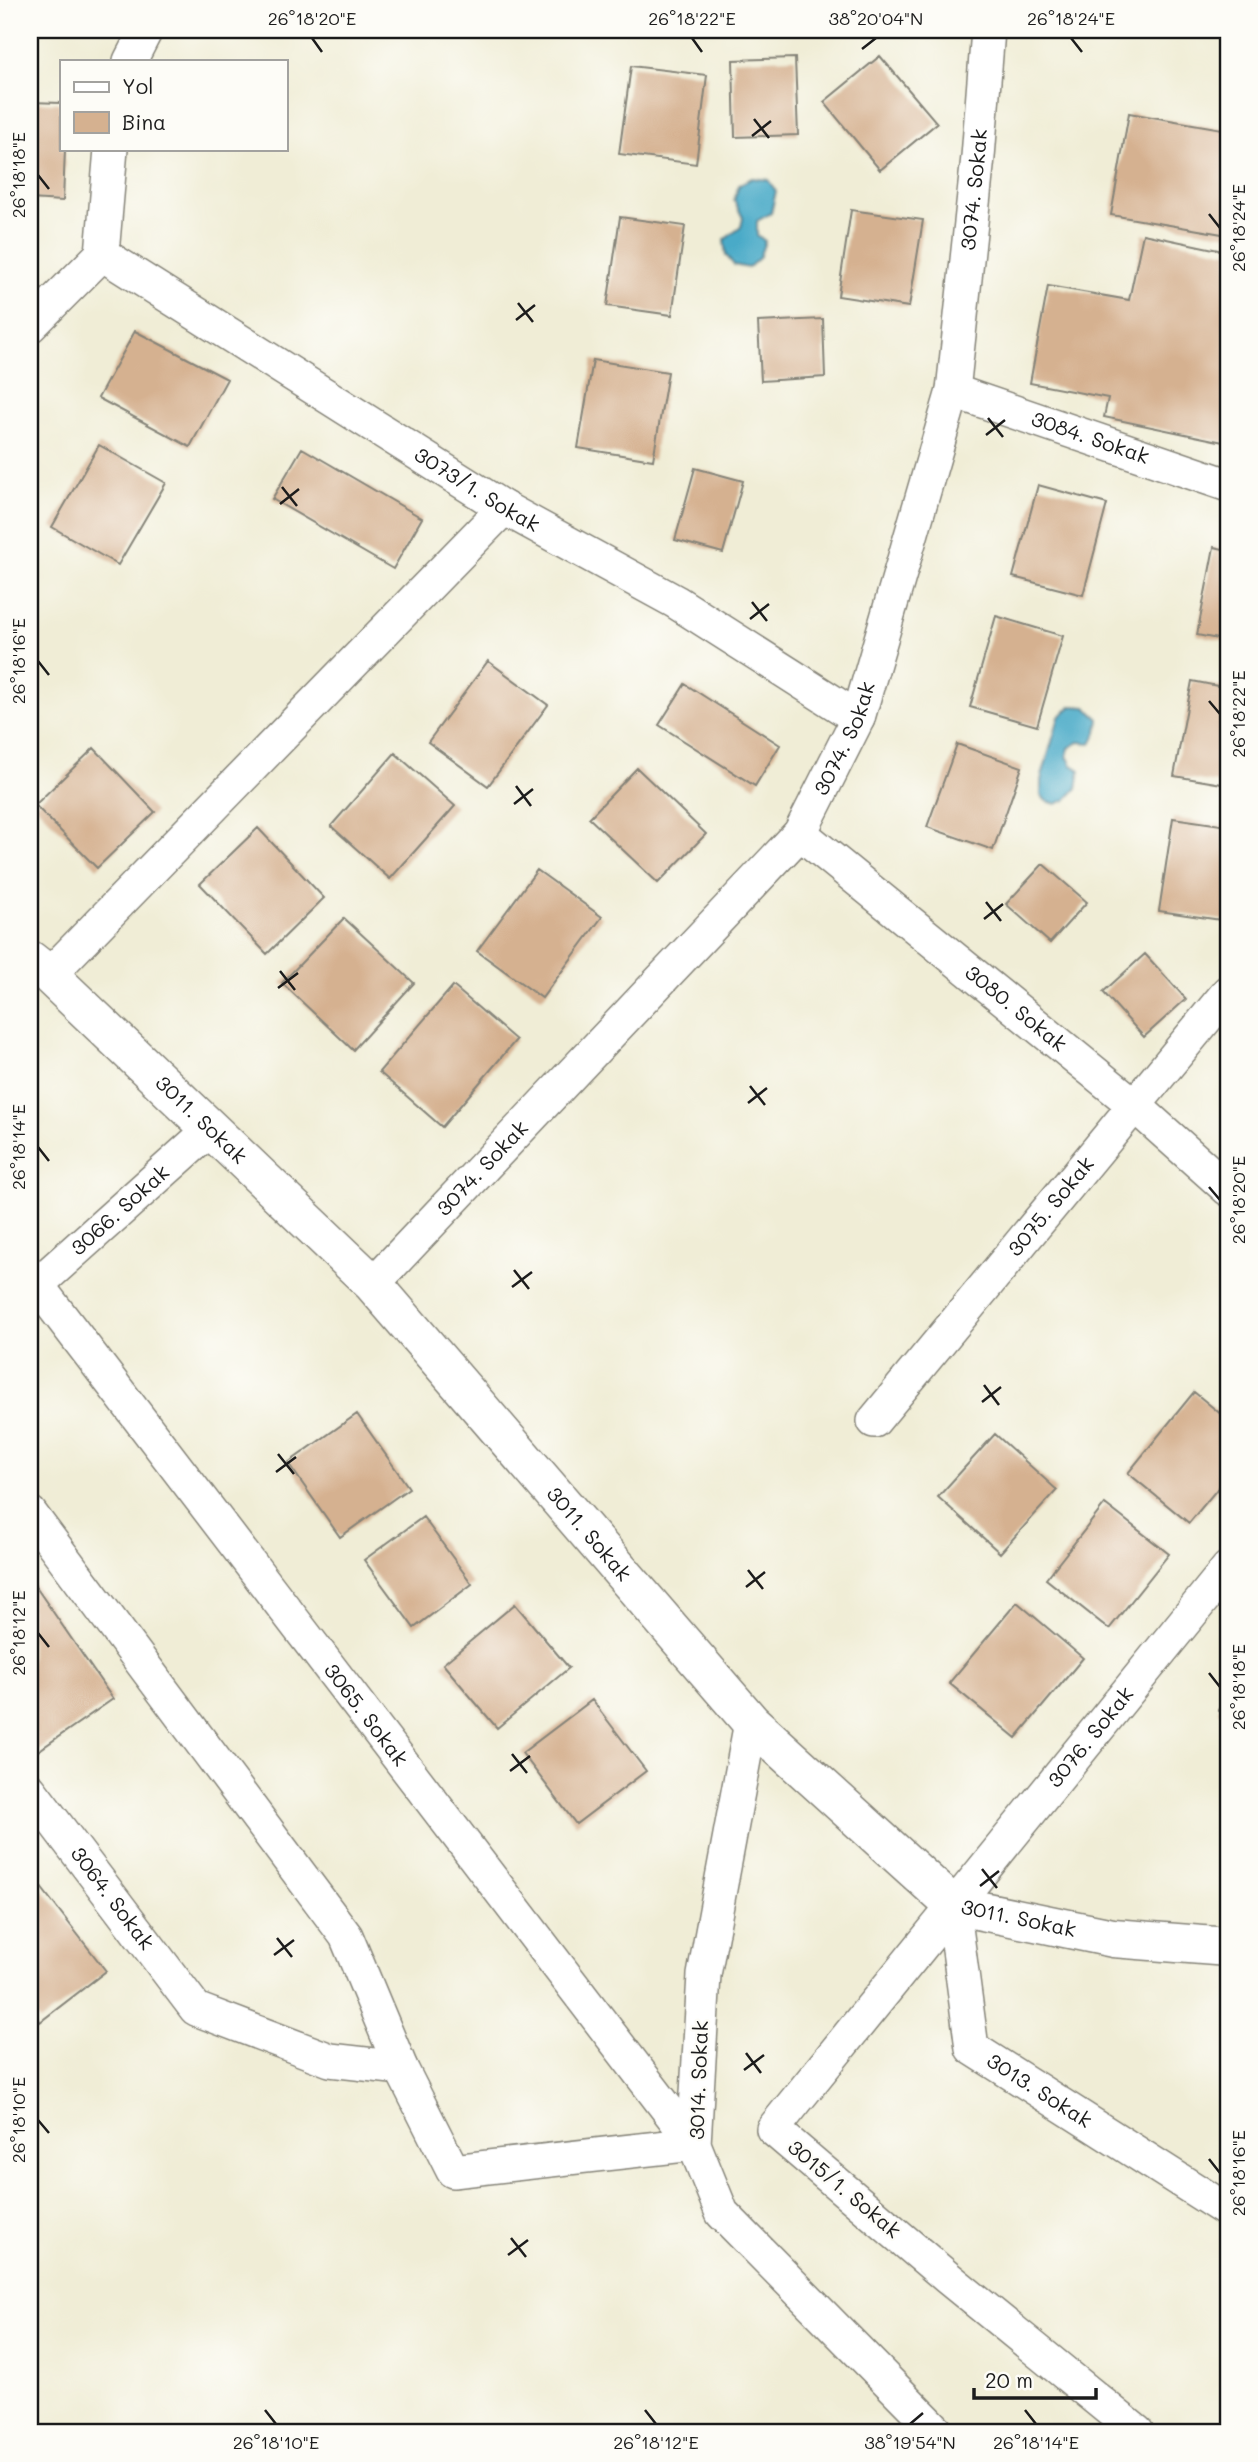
<svg xmlns="http://www.w3.org/2000/svg" width="1258" height="2462" font-family="Mali,sans-serif">
<style>
.water{fill:#49aac8;stroke:#326372;stroke-width:2}
.building{fill:#d5b190}
.lines{fill:none;stroke-linecap:round;stroke-linejoin:round}
.street-casing{stroke:#868479;stroke-width:36}
.secondary-casing{stroke:#868479;stroke-width:41}
.street{stroke:#fff;stroke-width:33}
.secondary{stroke:#fff;stroke-width:38}
.ticks{fill:none;stroke:#1c1c1c;stroke-width:2.5}
.labels{text-anchor:middle;stroke-width:5;stroke-linejoin:round;paint-order:stroke}
.street-label{font-size:21px;fill:#1c1c1c;stroke:#fdfcf7}
.neatline{fill:none;stroke:#1c1c1c;stroke-width:2.5}
.ticks-label{font-size:18px;text-anchor:middle;fill:#1c1c1c}
</style>
<rect width="100%" height="100%" fill="#fdfcf7"/>
<filter id="ink" filterUnits="userSpaceOnUse"><feTurbulence type="fractalNoise" baseFrequency=".0143" numOctaves="2"/><feDisplacementMap in="SourceGraphic" scale="14" xChannelSelector="R" yChannelSelector="G"/><feConvolveMatrix kernelMatrix="1 2 1 2 8 2 1 2 1" color-interpolation-filters="sRGB"/></filter>
<filter id="wash" filterUnits="userSpaceOnUse"><feTurbulence type="fractalNoise" baseFrequency=".00686" numOctaves="4" result="noise"/><feDisplacementMap in="SourceGraphic" scale="28" xChannelSelector="R" yChannelSelector="G"/><feGaussianBlur stdDeviation="1.57" result="paint"/><feColorMatrix in="noise" values="0 0 0 0 0 0 0 0 0 0 0 0 0 0 0 0 0 1.4 0 .05"/><feComposite in="paint" operator="in"/></filter>
<g filter="url(#wash)">
<rect width="100%" height="100%" fill="#f0edd6"/>
<path class="water" d="M 752,178 L 768,180 L 776,191 L 771,213 L 757,221 L 757,235 L 765,241 L 759,258 L 748,268 L 734,265 L 726,255 L 724,240 L 741,227 L 743,218 L 734,200 L 739,185 Z
M 1072,706 L 1086,707 L 1099,719 L 1097,733 L 1091,743 L 1079,742 L 1069,748 L 1067,756 L 1072,765 L 1080,770 L 1077,788 L 1066,800 L 1056,804 L 1046,801 L 1041,795 L 1041,780 L 1059,717 Z"/>
<g id="blocks">
<path class="building" d="M 880,56 L 937,123 L 880,170 L 824,102 Z
M 795,58 L 798,135 L 735,137 L 733,60 Z
M 631,66 L 707,75 L 696,164 L 619,154 Z
M 30,102 L 61,103 L 61,149 L 65,149 L 63,201 L 30,199 Z
M 1129,113 L 1228,130 L 1228,235 L 1111,215 Z
M 851,210 L 923,220 L 909,307 L 838,296 Z
M 620,217 L 685,226 L 672,315 L 607,306 Z
M 1143,234 L 1228,252 L 1228,443 L 1104,417 L 1108,398 L 1030,383 L 1048,286 L 1129,300 Z
M 823,319 L 825,377 L 761,381 L 758,322 Z
M 135,331 L 227,379 L 190,447 L 98,398 Z
M 593,360 L 668,372 L 653,460 L 578,448 Z
M 99,445 L 166,483 L 118,565 L 52,527 Z
M 302,448 L 422,518 L 393,569 L 272,499 Z
M 695,468 L 743,481 L 723,553 L 675,540 Z
M 1038,485 L 1107,504 L 1083,595 L 1013,577 Z
M 1214,547 L 1228,550 L 1228,641 L 1197,635 Z
M 996,616 L 1063,636 L 1037,726 L 970,707 Z
M 488,661 L 548,705 L 488,786 L 428,742 Z
M 1192,681 L 1228,688 L 1228,785 L 1174,776 Z
M 685,684 L 780,745 L 755,786 L 659,725 Z
M 957,744 L 1022,767 L 993,850 L 927,827 Z
M 94,748 L 155,812 L 97,868 L 35,805 Z
M 395,753 L 455,806 L 390,879 L 331,826 Z
M 637,768 L 706,834 L 658,883 L 589,818 Z
M 1173,818 L 1228,826 L 1228,921 L 1159,911 Z
M 258,828 L 324,898 L 267,954 L 200,884 Z
M 1043,864 L 1087,902 L 1050,943 L 1006,904 Z
M 537,870 L 602,917 L 542,998 L 477,951 Z
M 344,918 L 414,983 L 353,1050 L 282,983 Z
M 1145,954 L 1186,999 L 1144,1037 L 1103,992 Z
M 453,986 L 516,1040 L 442,1127 L 379,1072 Z
M 1194,1392 L 1228,1420 L 1228,1476 L 1189,1523 L 1128,1473 Z
M 357,1414 L 409,1488 L 340,1537 L 288,1463 Z
M 995,1434 L 1057,1490 L 1000,1553 L 938,1497 Z
M 1105,1504 L 1169,1554 L 1109,1629 L 1046,1579 Z
M 423,1517 L 472,1584 L 414,1628 L 364,1560 Z
M 31,1580 L 113,1699 L 35,1753 L 30,1745 Z
M 1017,1602 L 1083,1658 L 1016,1738 L 949,1683 Z
M 515,1604 L 569,1668 L 497,1728 L 443,1664 Z
M 1228,1695 L 1228,1718 L 1218,1710 Z
M 592,1700 L 646,1771 L 576,1824 L 522,1753 Z
M 30,1873 L 106,1971 L 40,2022 L 30,2008 Z"/>
</g>
</g>
<g filter="url(#ink)">
<use href="#blocks" fill-opacity="0" stroke="#868479" stroke-width="2"/>
<g class="lines">
<g class="street-casing">
<g id="street">
<path d="M 130,61 L 146,30"/>
<path id="s1" d="M 102,254 L 504,508 L 676,602 L 858,718"/>
<path d="M 102,254 L 111,149"/>
<path d="M 30,326 L 102,254"/>
<path id="s2" d="M 953,391 L 1228,485"/>
<path id="s3" d="M 800,833 L 1133,1104 L 1228,1189"/>
<path d="M 49,975 L 504,508"/>
<path id="s4" d="M 373,1284 L 800,833 L 858,718 L 953,391 L 978,157 L 988,30"/>
<path id="s5" d="M 37,1285 L 694,2144"/>
<path id="s6" d="M 30,1291 L 211,1129"/>
<path id="s7" d="M 874,1421 L 1228,992"/>
<path d="M 30,1513 L 346,1936 L 401,2068 L 453,2171 L 694,2144"/>
<path d="M 751,1722 L 704,1975 L 694,2144 L 722,2213 L 938,2432"/>
<path id="s8" d="M 30,1790 L 196,2009 L 330,2060 L 401,2068"/>
<path id="s9" d="M 953,1905 L 972,2048 L 1228,2211"/>
<path id="s10" d="M 1137,2432 L 948,2278 L 773,2129 L 1228,1568"/>
</g>
</g>
<g class="secondary-casing">
<g id="secondary">
<path id="s11" d="M 30,960 L 49,975 L 373,1284 L 751,1722 L 953,1905 L 1113,1938 L 1228,1947"/>
</g>
</g>
<use href="#street" class="street"/>
<use href="#secondary" class="secondary"/>
</g>
</g>
<path class="ticks" d="M 312,38 L 322,52M 692,38 L 702,52M 1071,38 L 1082,52M 862,49 L 876,38M 754,119 L 769,138M 752,136 L 771,121M 38,175 L 49,189M 1209,214 L 1220,228M 518,303 L 533,322M 516,320 L 535,305M 988,418 L 1003,437M 986,435 L 1005,420M 282,487 L 297,506M 280,504 L 299,489M 752,602 L 767,621M 750,619 L 769,604M 38,661 L 49,675M 1209,701 L 1220,714M 516,786 L 531,806M 514,804 L 533,789M 986,902 L 1001,921M 984,919 L 1003,904M 280,971 L 295,990M 278,988 L 298,973M 750,1086 L 765,1105M 748,1103 L 767,1088M 38,1147 L 49,1161M 1209,1187 L 1220,1200M 514,1270 L 529,1289M 512,1287 L 532,1272M 984,1385 L 999,1405M 982,1402 L 1001,1387M 278,1454 L 294,1474M 276,1472 L 296,1457M 748,1570 L 763,1589M 746,1587 L 765,1572M 38,1633 L 49,1647M 1209,1673 L 1220,1687M 512,1754 L 527,1773M 510,1771 L 530,1756M 982,1869 L 997,1888M 980,1886 L 999,1871M 277,1938 L 292,1957M 274,1955 L 294,1940M 746,2053 L 761,2073M 744,2070 L 764,2055M 38,2120 L 49,2133M 1209,2159 L 1220,2173M 511,2238 L 526,2257M 508,2255 L 528,2240M 265,2410 L 276,2424M 645,2410 L 656,2424M 1025,2410 L 1036,2424M 910,2424 L 923,2413"/>
<g class="labels">
<g class="street-label">
<text dy="7" stroke="none"><textPath href="#s4" startOffset="1293">3074. Sokak</textPath></text>
<text dy="7" stroke="none"><textPath href="#s2" startOffset="145">3084. Sokak</textPath></text>
<text dy="7" stroke="none"><textPath href="#s1" startOffset="443">3073/1. Sokak</textPath></text>
<text dy="7" stroke="none"><textPath href="#s4" startOffset="726">3074. Sokak</textPath></text>
<text dy="7" stroke="none"><textPath href="#s3" startOffset="278">3080. Sokak</textPath></text>
<text dy="7" stroke="none"><textPath href="#s11" startOffset="234">3011. Sokak</textPath></text>
<text dy="7" stroke="none"><textPath href="#s4" startOffset="159">3074. Sokak</textPath></text>
<text dy="7" stroke="none"><textPath href="#s7" startOffset="278">3075. Sokak</textPath></text>
<text dy="7" stroke="none"><textPath href="#s6" startOffset="121">3066. Sokak</textPath></text>
<text dy="7" stroke="none"><textPath href="#s11" startOffset="802">3011. Sokak</textPath></text>
<text dy="7" stroke="none"><textPath href="#s5" startOffset="541">3065. Sokak</textPath></text>
<text dy="7" stroke="none"><textPath href="#s10" startOffset="978">3076. Sokak</textPath></text>
<text dy="7" stroke="none"><textPath href="#s8" startOffset="136">3064. Sokak</textPath></text>
<text dy="7" stroke="none"><textPath href="#s11" startOffset="1390">3011. Sokak</textPath></text>
<text transform="translate(699 2080) rotate(-88)" y="7">3014. Sokak</text>
<text dy="7" stroke="none"><textPath href="#s9" startOffset="224">3013. Sokak</textPath></text>
<text transform="translate(844 2189) rotate(40)" y="7">3015/1. Sokak</text>
</g>
</g>
<rect width="1258" height="2462" fill="none" stroke="#fdfcf7" stroke-width="77"/>
<rect x="60" y="60" width="228" height="91" fill="#fdfcf7" stroke="#a3a29f" stroke-width="2"/>
<rect x="74" y="82" width="35" height="10" fill="#ffffff" stroke="#a3a29f" stroke-width="2"/>
<text x="122" y="94" font-size="21" fill="#1c1c1c">Yol</text>
<rect x="74" y="112" width="35" height="21" fill="#d5b190" stroke="#a3a29f" stroke-width="2"/>
<text x="122" y="130" font-size="21" fill="#1c1c1c">Bina</text>
<path d="M974 2388v10h122v-10" fill="none" stroke="#1c1c1c" stroke-width="3.5"/>
<text x="985" y="2388" font-size="21" fill="#1c1c1c" stroke="#fdfcf7" stroke-width="5" paint-order="stroke">20 m</text>
<rect x="38" y="38" width="1182" height="2386" class="neatline"/>
<g class="ticks-label">
<text x="312" y="25">26°18'20"E</text>
<text x="692" y="25">26°18'22"E</text>
<text x="876" y="25">38°20'04"N</text>
<text x="1071" y="25">26°18'24"E</text>
<text transform="translate(19 175) rotate(-90)" y="6">26°18'18"E</text>
<text transform="translate(1239 228) rotate(-90)" y="6">26°18'24"E</text>
<text transform="translate(19 661) rotate(-90)" y="6">26°18'16"E</text>
<text transform="translate(1239 714) rotate(-90)" y="6">26°18'22"E</text>
<text transform="translate(19 1147) rotate(-90)" y="6">26°18'14"E</text>
<text transform="translate(1239 1200) rotate(-90)" y="6">26°18'20"E</text>
<text transform="translate(19 1633) rotate(-90)" y="6">26°18'12"E</text>
<text transform="translate(1239 1687) rotate(-90)" y="6">26°18'18"E</text>
<text transform="translate(19 2120) rotate(-90)" y="6">26°18'10"E</text>
<text transform="translate(1239 2173) rotate(-90)" y="6">26°18'16"E</text>
<text x="276" y="2449">26°18'10"E</text>
<text x="656" y="2449">26°18'12"E</text>
<text x="910" y="2449">38°19'54"N</text>
<text x="1036" y="2449">26°18'14"E</text>
</g>
</svg>
